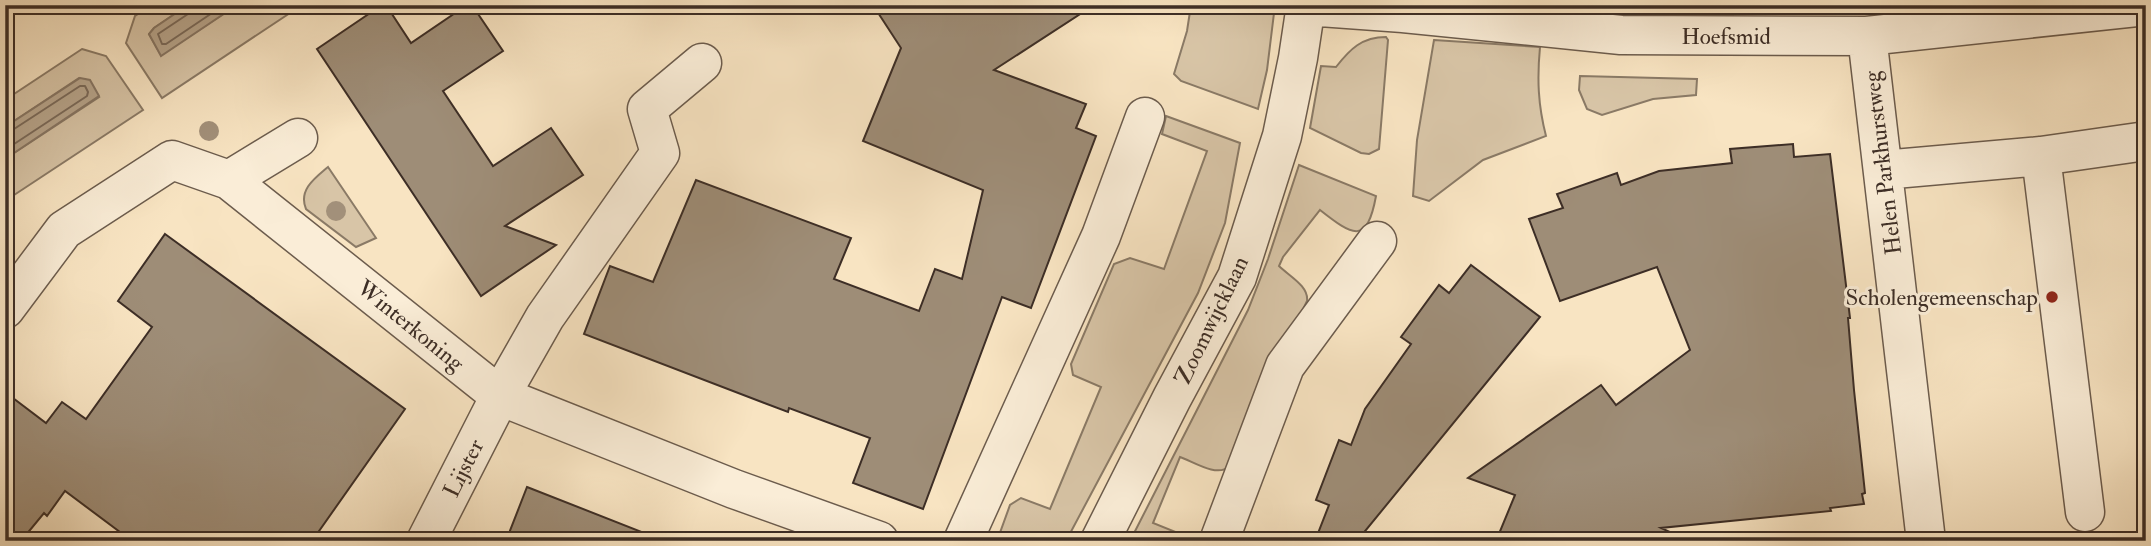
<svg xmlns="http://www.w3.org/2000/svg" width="2151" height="546" font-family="'IM FELL Double Pica',serif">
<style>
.green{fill:#d8c5a7;stroke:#8a7a66;stroke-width:2}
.water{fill:#b8a68d;stroke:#877664;stroke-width:2}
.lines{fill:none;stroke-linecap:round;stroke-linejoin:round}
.shore{stroke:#7a6a5a;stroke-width:2}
.building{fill:#9e8d77;stroke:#3d2e26;stroke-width:2}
.minor-casing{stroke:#6c5c4d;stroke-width:41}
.minor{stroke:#faedd7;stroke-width:38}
.tree{fill:#a2907a}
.poi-dot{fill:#8f2418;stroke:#faedd7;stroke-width:2.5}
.labels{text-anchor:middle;stroke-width:6;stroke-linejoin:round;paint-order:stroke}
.street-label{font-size:23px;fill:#3d2e26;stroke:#faedd7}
.poi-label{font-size:23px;fill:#3d2e26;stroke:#faedd7;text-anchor:end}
</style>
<rect width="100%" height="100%" fill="#f8e4c2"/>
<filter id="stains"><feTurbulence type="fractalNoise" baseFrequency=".00286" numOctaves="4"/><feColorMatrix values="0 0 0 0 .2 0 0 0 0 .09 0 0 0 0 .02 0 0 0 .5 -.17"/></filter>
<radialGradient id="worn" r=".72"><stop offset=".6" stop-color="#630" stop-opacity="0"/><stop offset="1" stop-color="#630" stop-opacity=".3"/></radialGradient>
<path class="green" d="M 152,5 L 188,5 L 154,28 L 149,34 L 161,55 L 237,5 L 302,5 L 162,98 L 126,43 L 135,16 Z
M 1191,5 L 1275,5 L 1267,70 L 1258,109 L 1181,81 L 1174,74 L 1187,31 Z
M 1386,37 L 1388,40 L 1379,149 L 1369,154 L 1361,153 L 1310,128 L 1321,66 L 1336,67 C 1350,49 1362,37 1386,37 Z
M 1434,40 L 1540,47 C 1537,79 1538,105 1546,136 L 1483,160 L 1429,201 L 1413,196 L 1417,140 Z
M 82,49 L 106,56 L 143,110 L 5,201 L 5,159 L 99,97 L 79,78 L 5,127 L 5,100 Z
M 1580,76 L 1697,79 L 1696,95 L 1653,99 L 1602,115 L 1587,109 L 1579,90 Z
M 1166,116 L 1240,143 L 1225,223 L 1198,293 L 1066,541 L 997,541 L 1010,505 L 1021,498 L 1050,509 L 1101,387 L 1073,375 L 1071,364 L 1114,264 L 1130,258 L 1164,269 L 1207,151 L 1162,134 Z
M 1299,165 L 1376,196 C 1367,245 1353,236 1320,210 L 1283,257 L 1279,266 C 1289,276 1309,286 1307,301 L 1229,467 C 1216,477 1194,462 1180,457 L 1153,523 L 1188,537 L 1190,541 L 1130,541 L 1248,310 L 1268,259 Z
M 328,167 L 376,238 L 356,247 L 306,209 C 298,190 315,178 328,167 Z"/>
<path class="water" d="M 188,5 L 237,5 L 161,56 L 149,34 L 154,28 Z
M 80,78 L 90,80 L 99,96 L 5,159 L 5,127 Z"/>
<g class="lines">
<path class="shore" d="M 191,5 L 188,14 L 158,34 L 162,44 L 166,44 L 224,5
M 5,132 L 11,131 L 80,86 L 85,86 L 88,92 L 87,96 L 5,150"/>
</g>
<path class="building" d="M 382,5 L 386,5 L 411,43 L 467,5 L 472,5 L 503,51 L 443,91 L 493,166 L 551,128 L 583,175 L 505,226 L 556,245 L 481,296 L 317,49 Z
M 873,5 L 1094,5 L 994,70 L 1086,104 L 1076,128 L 1096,136 L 1031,308 L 1002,297 L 923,509 L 853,483 L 870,438 L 789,408 L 788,412 L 584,334 L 610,266 L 653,282 L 696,180 L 851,238 L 834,279 L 919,311 L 935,269 L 962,279 L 983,190 L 863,141 L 901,48 Z
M 1793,144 L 1794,157 L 1830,154 L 1850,318 L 1848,318 L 1854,390 L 1865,493 L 1862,494 L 1864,504 L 1830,508 L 1831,511 L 1661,528 L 1689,541 L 1496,541 L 1515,495 L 1468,478 L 1601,385 L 1616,405 L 1690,350 L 1657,267 L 1560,301 L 1529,219 L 1563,208 L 1557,194 L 1617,173 L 1621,185 L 1659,171 L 1732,163 L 1730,149 Z
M 165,234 L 405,409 L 312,541 L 132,541 L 65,491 L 47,516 L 44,513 L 21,541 L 5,541 L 5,392 L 46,423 L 62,402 L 86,419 L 152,327 L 118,301 Z
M 1471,265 L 1540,317 L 1357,541 L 1315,541 L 1329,505 L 1316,500 L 1339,440 L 1351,445 L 1365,409 L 1411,344 L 1401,337 L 1439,285 L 1449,293 Z
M 527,487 L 657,538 L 656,541 L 506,541 Z"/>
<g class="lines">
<g class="minor-casing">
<path id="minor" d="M 1306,6 L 1403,13 L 1621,35 L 1867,36 L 2146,6
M 1867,36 L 1926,541
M 2041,156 L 2085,512
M 1883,170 L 2041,156 L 2146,141
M 229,180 L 298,138
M 5,309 L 64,230 L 172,160 L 229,180 L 500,396 L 734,489 L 879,541
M 426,541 L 500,396 L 545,317 L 660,153 L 647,109 L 702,63
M 963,541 L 1101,236 L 1145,117
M 1100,541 L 1172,398 L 1237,277 L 1282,136 L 1298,58 L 1306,5
M 1219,541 L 1285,366 L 1377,241"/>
</g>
<use href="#minor" class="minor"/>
</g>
<g class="tree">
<circle cx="209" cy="131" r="10"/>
<circle cx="336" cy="211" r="10"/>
</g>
<circle class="poi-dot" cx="2052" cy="297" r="7"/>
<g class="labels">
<g class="street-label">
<text x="1726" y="44">Hoefsmid</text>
<text transform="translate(1882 163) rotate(-97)" y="8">Helen Parkhurstweg</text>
<text transform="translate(1211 320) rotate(-64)" y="8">Zoomwijcklaan</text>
<text transform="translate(411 325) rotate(39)" y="8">Winterkoning</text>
<text transform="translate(463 468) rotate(-63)" y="8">Lijster</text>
</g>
<g class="poi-label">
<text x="2038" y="305">Scholengemeenschap</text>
</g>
</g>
<rect width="2151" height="546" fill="none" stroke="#f8e4c2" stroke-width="28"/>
<rect x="7" y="7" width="2137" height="532" fill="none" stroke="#3d2e26" stroke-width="3.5"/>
<rect x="14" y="14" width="2123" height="518" fill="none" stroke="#3d2e26" stroke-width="2"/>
<rect width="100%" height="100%" filter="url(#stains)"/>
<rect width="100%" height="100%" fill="url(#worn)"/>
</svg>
